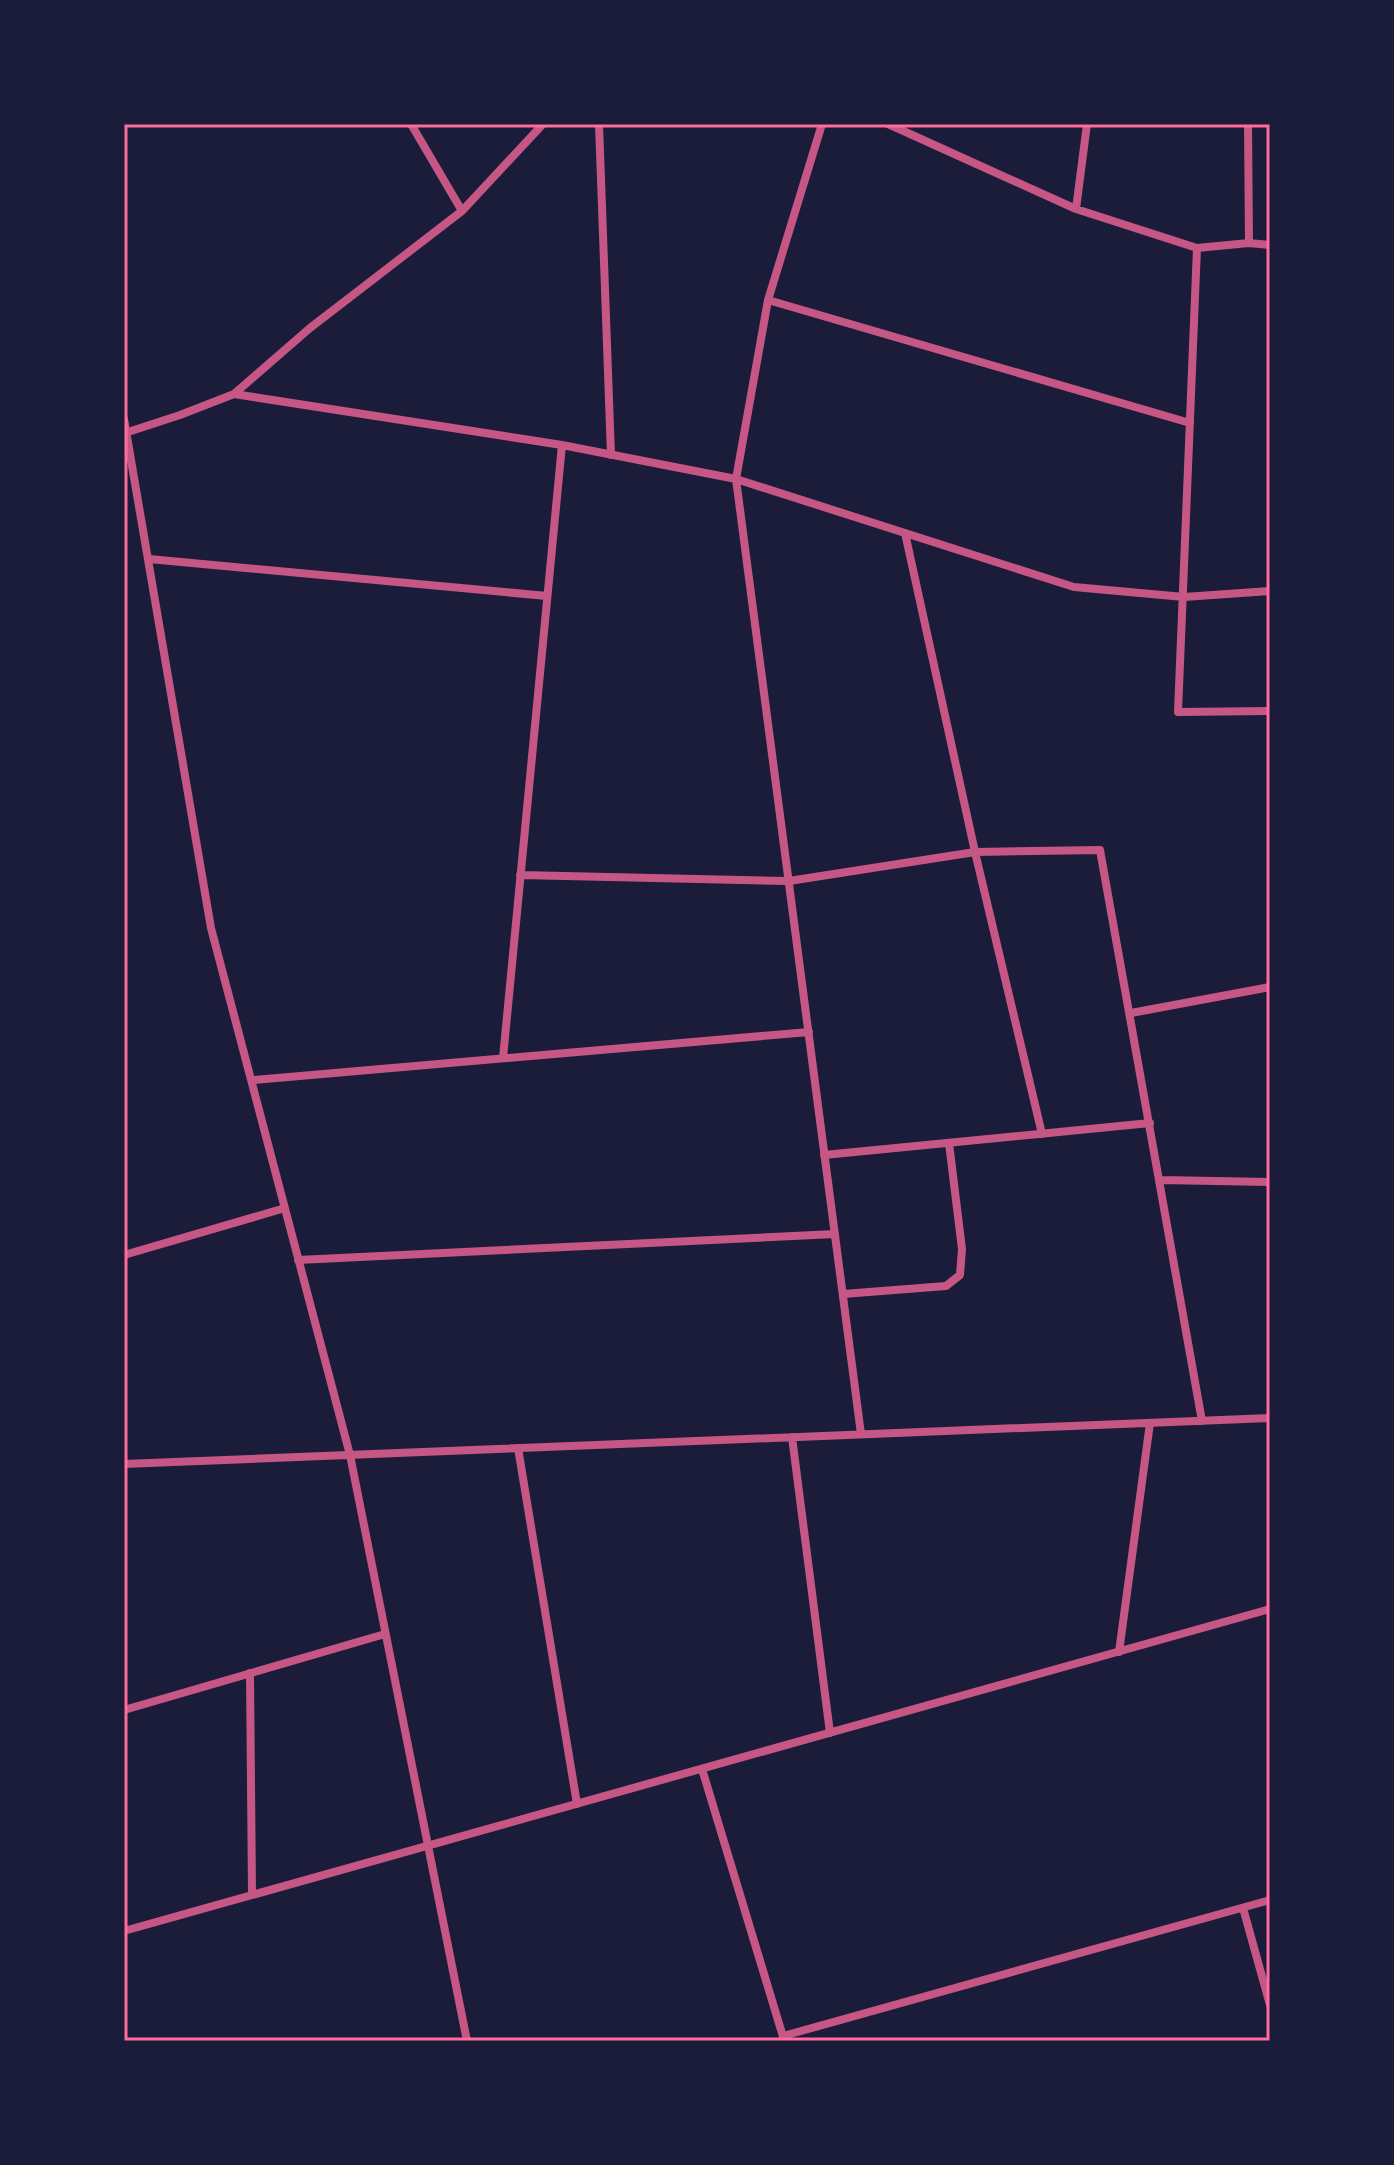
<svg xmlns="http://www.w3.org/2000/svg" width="1394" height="2165" font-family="Mulish,sans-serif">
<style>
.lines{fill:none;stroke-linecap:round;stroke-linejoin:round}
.minor{stroke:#c65784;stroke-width:8}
.neatline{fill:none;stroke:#ff6b9d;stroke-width:3}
</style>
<rect width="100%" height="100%" fill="#1b1b3a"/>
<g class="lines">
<path class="minor" d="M 411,124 L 462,211
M 599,124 L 611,455
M 822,124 L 768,300 L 736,479 L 861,1434
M 888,124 L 1076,209 L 1197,248 L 1249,243 L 1270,245
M 1248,124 L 1249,243
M 1076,209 L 1087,124
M 1197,248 L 1178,712 L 1270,711
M 768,300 L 1190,423
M 234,394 L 562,445 L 736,479 L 1074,587 L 1184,597 L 1270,591
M 124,419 L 211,928 L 350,1455 L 467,2041
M 125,433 L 180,415 L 234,394 L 310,328 L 462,211 L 543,124
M 905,533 L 975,852 L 1042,1134
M 149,559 L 547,596
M 520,875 L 789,881 L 975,852 L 1100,850 L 1202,1421
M 1131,1013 L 1270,987
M 503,1058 L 562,445
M 253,1080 L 809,1032
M 824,1155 L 1150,1123
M 1161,1180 L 1270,1182
M 124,1255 L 285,1208
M 298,1260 L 835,1234
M 843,1294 L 946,1286 L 960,1275 L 962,1249 L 949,1143
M 792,1437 L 830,1733
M 518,1448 L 577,1804
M 124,1464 L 1270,1418
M 1119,1652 L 1150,1423
M 250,1673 L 252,1895
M 124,1710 L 385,1634
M 702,1769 L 784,2040
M 1243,1908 L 1270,2005
M 124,1931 L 1270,1609
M 783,2036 L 1270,1900"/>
</g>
<rect width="1394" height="2165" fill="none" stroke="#1b1b3a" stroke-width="252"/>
<rect x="126" y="126" width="1142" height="1913" class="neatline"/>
</svg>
